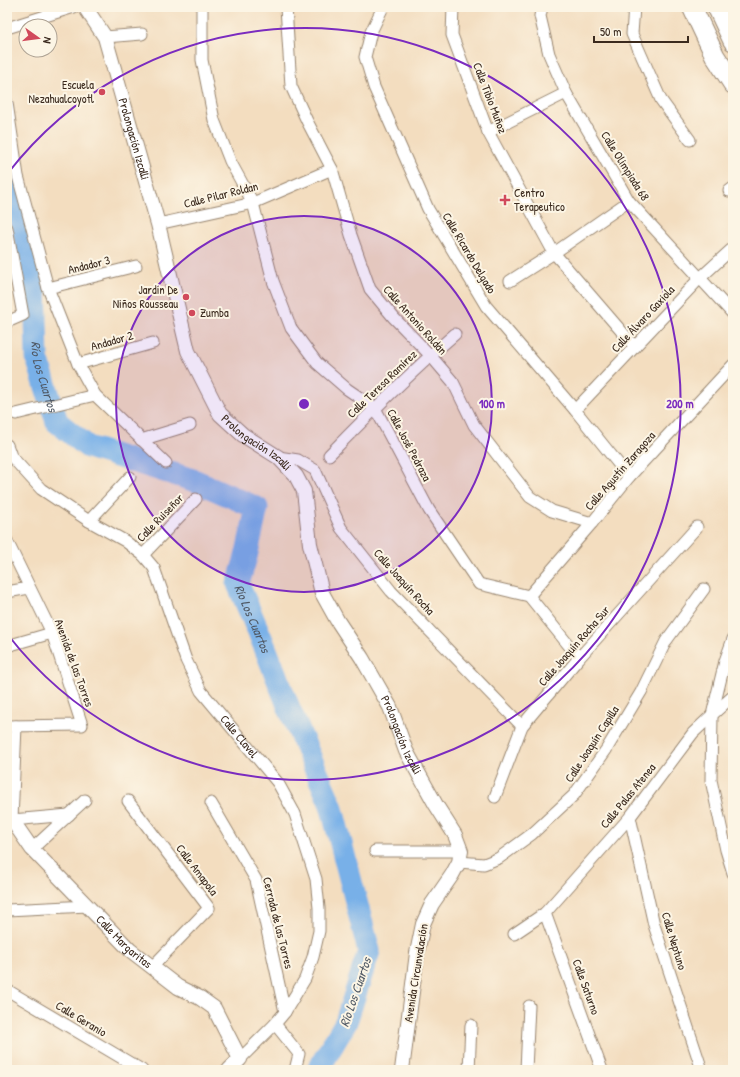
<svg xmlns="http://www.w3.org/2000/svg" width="740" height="1077" font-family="'Patrick Hand',sans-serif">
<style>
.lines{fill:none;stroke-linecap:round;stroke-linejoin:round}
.river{stroke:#78b0e8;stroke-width:23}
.minor-casing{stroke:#97846e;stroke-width:13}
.tertiary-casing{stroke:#97846e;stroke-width:16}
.trunk-casing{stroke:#97846e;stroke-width:21}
.minor{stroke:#fff;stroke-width:11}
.tertiary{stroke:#fff;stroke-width:14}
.trunk{stroke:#fff;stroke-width:19}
.ring{fill:none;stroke:#7b2cbf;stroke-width:2}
.poi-dot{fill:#d1495b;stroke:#fcf5e5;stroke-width:1.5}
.labels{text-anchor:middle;stroke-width:4;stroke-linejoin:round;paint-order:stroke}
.poi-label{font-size:12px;fill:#3b2a1e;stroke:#fcf5e5;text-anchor:end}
.street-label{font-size:12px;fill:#3b2a1e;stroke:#fcf5e5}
.water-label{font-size:13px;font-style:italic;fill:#505965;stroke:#fcf5e5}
.centre{fill:#7b2cbf;stroke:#fcf5e5;stroke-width:2}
.ring-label{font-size:12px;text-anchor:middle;font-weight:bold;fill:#7b2cbf;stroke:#fcf5e5;stroke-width:4;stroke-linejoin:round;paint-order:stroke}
</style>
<rect width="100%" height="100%" fill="#fcf5e5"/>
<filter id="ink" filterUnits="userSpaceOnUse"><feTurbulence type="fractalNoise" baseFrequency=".025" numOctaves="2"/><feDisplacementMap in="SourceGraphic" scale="8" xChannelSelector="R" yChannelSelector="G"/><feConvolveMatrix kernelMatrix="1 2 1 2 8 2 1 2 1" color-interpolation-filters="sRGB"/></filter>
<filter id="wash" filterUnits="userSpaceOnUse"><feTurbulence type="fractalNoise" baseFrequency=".012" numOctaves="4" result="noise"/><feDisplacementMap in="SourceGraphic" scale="16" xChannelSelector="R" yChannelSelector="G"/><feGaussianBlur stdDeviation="0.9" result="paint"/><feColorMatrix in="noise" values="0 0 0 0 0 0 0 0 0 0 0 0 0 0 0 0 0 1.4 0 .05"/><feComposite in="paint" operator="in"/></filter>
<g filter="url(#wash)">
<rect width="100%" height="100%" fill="#f3ddbf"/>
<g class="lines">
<path class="river" id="s1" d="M 7,162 L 35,280 L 37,358 L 57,422 L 88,447 L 196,481 L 257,508 L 246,557 L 238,584 L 262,640 L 289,708 L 331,805 L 369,951 L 346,1022 L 318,1070"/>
</g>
</g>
<g filter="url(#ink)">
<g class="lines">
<g class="minor-casing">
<g id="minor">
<path d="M 202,7 L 202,60 L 214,120 L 230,161 L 253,203 L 273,281 L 291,328 L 317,363 L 347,389 L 375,408 L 429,510 L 479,584 L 529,596 L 579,658"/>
<path d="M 286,7 L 291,86 L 307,121 L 332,169 L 351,235 L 370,289 L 394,318 L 430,355 L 453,382 L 474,425 L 530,497 L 552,511 L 592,523"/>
<path d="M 383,7 L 371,32 L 365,57 L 374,87 L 428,209 L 486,306 L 575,410 L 629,477"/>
<path d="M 453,7 L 452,35 L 488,132 L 554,253 L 635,347"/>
<path d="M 542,7 L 540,16 L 549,54 L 566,93 L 629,201 L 733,314"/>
<path d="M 634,7 L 632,34 L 661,100 L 690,140"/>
<path d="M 7,28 L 74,7"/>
<path d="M 105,37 L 142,34"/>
<path d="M 7,103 L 18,176 L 48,288 L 78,364 L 95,395 L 166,463"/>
<path d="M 488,132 L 566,93"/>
<path d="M 729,191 L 733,188"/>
<path d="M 158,224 L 253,203 L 332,169"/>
<path d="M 7,228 L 23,315 L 7,322"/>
<path d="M 510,281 L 554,253 L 629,201"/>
<path d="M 48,288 L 136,266"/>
<path d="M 78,364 L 153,343"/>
<path d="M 575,410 L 699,279 L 733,248"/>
<path d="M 16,414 L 95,395"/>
<path d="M 141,440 L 190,425"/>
<path id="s2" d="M 7,445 L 11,456 L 41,489 L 89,521 L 125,541 L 143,555 L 154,568 L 186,660 L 201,691 L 278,783 L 295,814 L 316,879 L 319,908 L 319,931 L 313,957 L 305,979 L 285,1012 L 275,1024 L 240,1059"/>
<path d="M 329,455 C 370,413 411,372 455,334"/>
<path d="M 278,457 L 298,460 L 315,470 L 341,528 L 391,591 L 522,726"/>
<path d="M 89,521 L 130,477"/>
<path d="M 7,541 L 52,633 L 82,725 L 7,726"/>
<path d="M 143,555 L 196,499"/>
<path d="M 7,592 L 29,588"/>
<path d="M 529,596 L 592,523 L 629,477 L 733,365"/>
<path d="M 733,639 L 725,661 L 712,715 L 711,780 L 726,850 L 733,873"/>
<path d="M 7,646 L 52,633"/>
<path d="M 16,726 L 12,820 L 69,815"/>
<path d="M 495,797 L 522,726 L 579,658 L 697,527"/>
<path d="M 128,801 L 209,908 L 152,967"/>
<path d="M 211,803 L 256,880 L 285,1012"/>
<path d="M 630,817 L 654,925 L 702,1070"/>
<path d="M 32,849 L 85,800"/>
<path d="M 375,851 L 461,851"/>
<path d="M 459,862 L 484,864 L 499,858 L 532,834 L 574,795 L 606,750 L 641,692 L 666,641 L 704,589"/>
<path d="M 7,910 L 88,906"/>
<path d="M 545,913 L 602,1070"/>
<path d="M 514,934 L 545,913 L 630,817 L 693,733 L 712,715 L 733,696"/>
<path d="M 7,990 L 142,1070"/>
<path d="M 275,1024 L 299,1054 L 295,1070"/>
<path d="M 469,1070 L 471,1025"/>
<path d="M 526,1070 L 529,1006"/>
</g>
</g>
<g class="tertiary-casing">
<g id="tertiary">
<path id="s3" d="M 85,7 L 105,37 L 158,224 L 188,351 L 220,414 L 243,435 L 278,457 L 296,476 L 304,491 L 310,544 L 322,593 L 337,620 L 362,658 L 390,707 L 406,751 L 436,805 L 455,835 L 461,851 L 459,862 L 452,875 L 432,904 L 423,924 L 417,953 L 402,1070"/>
<path id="s4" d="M 7,820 L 12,820 L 32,849 L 130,950 L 178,987 L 200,998 L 214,1008 L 240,1059 L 229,1070"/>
</g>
</g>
<g class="trunk-casing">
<path id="trunk" d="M 692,7 L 715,56 L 733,84
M 717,7 L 733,41"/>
</g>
<use href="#minor" class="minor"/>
<use href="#tertiary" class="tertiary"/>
<use href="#trunk" class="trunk"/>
</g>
</g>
<circle cx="304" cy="404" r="188" fill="#7b2cbf" fill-opacity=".12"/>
<g class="ring">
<circle cx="304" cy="404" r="188"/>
<path d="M8 173A376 376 0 1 1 8 635"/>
</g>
<g class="poi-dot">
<circle cx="102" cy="92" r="4"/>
<path d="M503 194h4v4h4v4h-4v4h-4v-4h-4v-4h4z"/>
<circle cx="186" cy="297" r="4"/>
<circle cx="192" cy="313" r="4"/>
</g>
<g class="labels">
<g class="poi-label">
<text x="94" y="89">Escuela<tspan x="94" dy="14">Nezahualcoyotl</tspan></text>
<text x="514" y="197" text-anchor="start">Centro<tspan x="514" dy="14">Terapeutico</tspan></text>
<text x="178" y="294">Jardin De<tspan x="178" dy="14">Niños Rousseau</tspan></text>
<text x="200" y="317" text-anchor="start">Zumba</text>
</g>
<g class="street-label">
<text transform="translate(490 98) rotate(69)" y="4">Calle Tibio Muñoz</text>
<text dy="4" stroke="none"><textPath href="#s3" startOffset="142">Prolongación Izcalli</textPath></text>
<text transform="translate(625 166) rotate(58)" y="4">Calle Olimpiada 68</text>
<text transform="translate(221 195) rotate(-14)" y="4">Calle Pilar Roldan</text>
<text transform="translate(469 253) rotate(59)" y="4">Calle Ricardo Delgado</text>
<text transform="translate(89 265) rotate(-14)" y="4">Andador 3</text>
<text transform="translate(643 319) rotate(-47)" y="4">Calle Álvaro Gaxiola</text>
<text transform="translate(415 320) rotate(48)" y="4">Calle Antonio Roldán</text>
<text transform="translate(112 341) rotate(-16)" y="4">Andador 2</text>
<text transform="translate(382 384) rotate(-44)" y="4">Calle Teresa Ramírez</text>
<text dy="4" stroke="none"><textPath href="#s3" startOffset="478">Prolongación Izcalli</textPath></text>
<text transform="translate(409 445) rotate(62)" y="4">Calle José Pedraza</text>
<text transform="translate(620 471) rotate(-49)" y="4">Calle Agustín Zaragoza</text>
<text transform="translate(160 518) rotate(-46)" y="4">Calle Ruiseñor</text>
<text transform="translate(404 582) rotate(48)" y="4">Calle Joaquín Rocha</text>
<text transform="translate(574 646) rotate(-49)" y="4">Calle Joaquín Rocha Sur</text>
<text transform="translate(74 663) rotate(70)" y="4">Avenida de las Torres</text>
<text dy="4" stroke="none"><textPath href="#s3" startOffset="814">Prolongación Izcalli</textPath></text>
<text dy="4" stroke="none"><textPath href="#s2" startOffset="386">Calle Clavel</textPath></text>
<text transform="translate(592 744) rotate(-57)" y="4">Calle Joaquín Capilla</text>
<text transform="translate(628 796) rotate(-51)" y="4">Calle Palas Atenea</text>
<text transform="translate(197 870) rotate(53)" y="4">Calle Amapola</text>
<text transform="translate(278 923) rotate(76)" y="4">Cerrada de las Torres</text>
<text dy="4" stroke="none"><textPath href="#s4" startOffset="171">Calle Margaritas</textPath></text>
<text transform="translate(674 941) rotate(73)" y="4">Calle Neptuno</text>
<text transform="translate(416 973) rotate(-81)" y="4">Avenida Circunvalación</text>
<text transform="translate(586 987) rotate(70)" y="4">Calle Saturno</text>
<text transform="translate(81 1019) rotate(31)" y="4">Calle Geranio</text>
</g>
<g class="water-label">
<text dy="5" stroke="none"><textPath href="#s1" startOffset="219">Río Los Cuartos</textPath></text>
<text dy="5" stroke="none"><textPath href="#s1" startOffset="602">Río Los Cuartos</textPath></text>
<text transform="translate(355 992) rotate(-71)" y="5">Río Los Cuartos</text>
</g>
</g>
<circle cx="304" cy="404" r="6" class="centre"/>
<g class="ring-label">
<text x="492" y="408">100 m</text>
<text x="680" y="408">200 m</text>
</g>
<rect width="740" height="1077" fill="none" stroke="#fcf5e5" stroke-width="24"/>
<g transform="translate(38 38) rotate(104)"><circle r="19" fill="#fcf5e5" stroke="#afa495"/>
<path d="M0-3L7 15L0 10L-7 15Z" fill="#d1495b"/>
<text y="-6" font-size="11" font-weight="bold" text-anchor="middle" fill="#3b2a1e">N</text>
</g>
<path d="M594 36v6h94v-6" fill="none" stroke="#3b2a1e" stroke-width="2"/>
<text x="600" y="36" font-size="12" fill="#3b2a1e" stroke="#fcf5e5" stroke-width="3" paint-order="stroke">50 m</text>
</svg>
